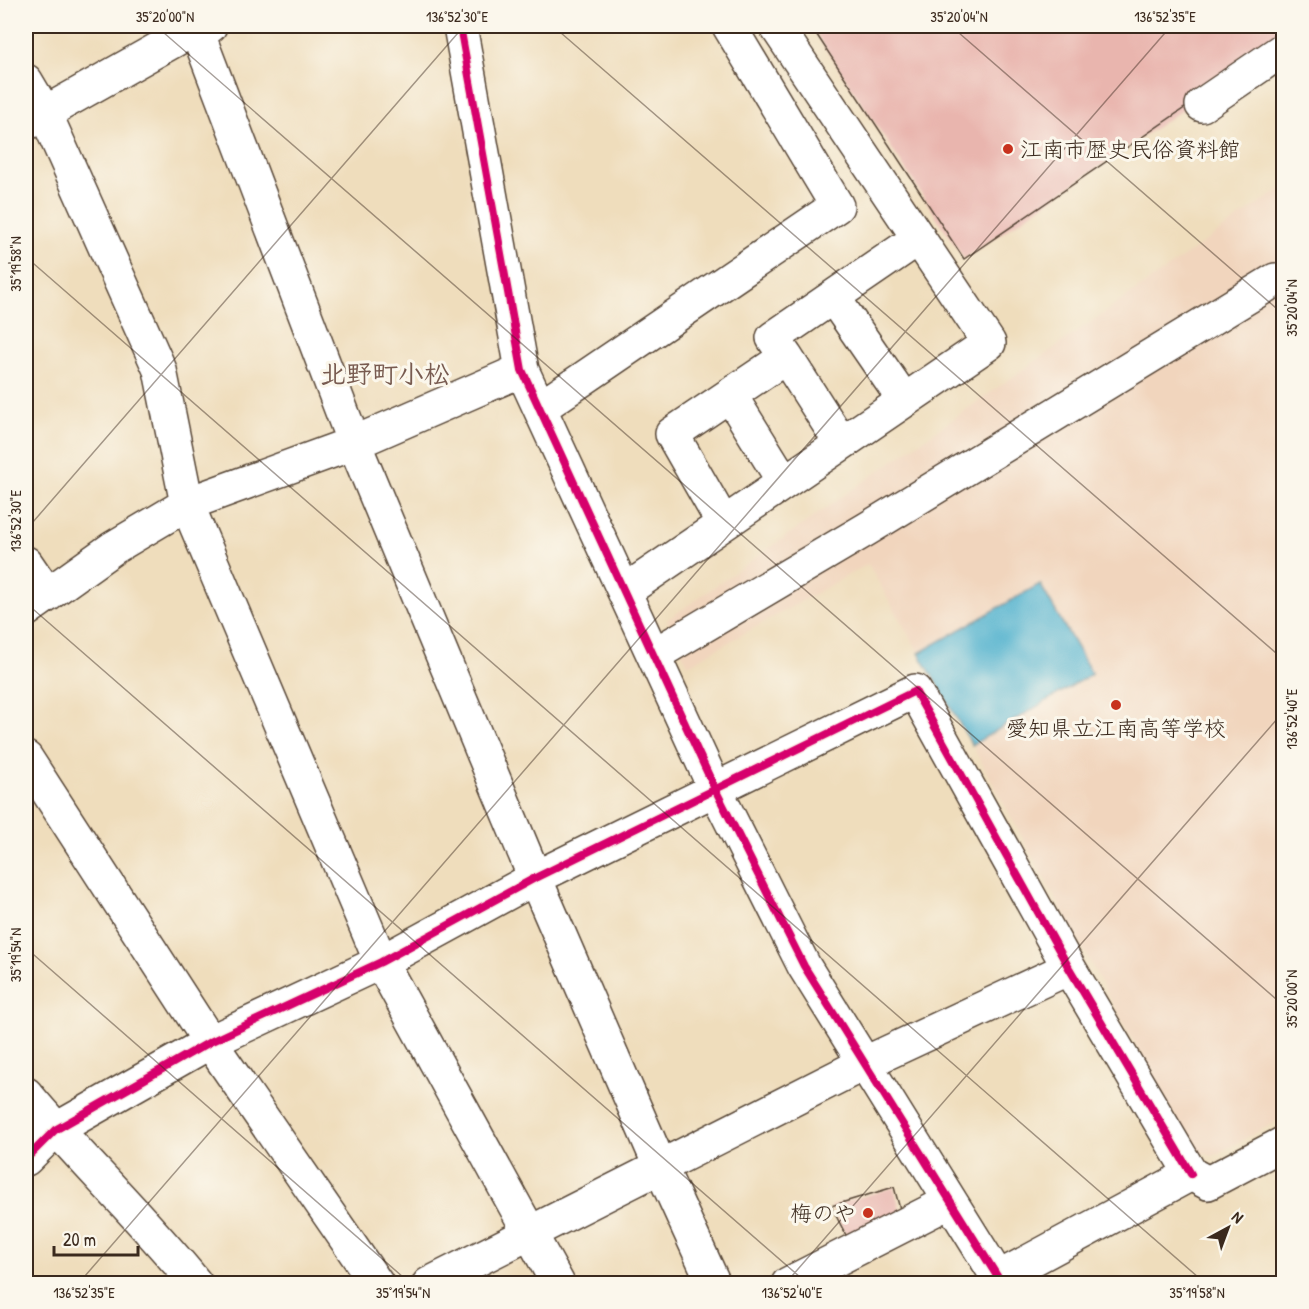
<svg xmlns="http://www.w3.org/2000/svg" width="1309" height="1309" font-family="'Patrick Hand','Klee One',sans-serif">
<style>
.built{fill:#f1d5bd}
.water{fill:#4fb1ce;stroke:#456e76;stroke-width:1.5}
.building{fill:#e9b5ae}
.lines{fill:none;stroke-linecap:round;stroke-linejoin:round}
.minor-casing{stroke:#564536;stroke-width:36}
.minor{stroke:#fff;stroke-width:33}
.cycleway-casing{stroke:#fbf7ec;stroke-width:11}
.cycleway{stroke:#d6006c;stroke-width:8}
.ticks{fill:none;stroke:#3b2a1e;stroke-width:1.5;stroke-opacity:0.45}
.poi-dot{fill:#c8321e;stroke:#fbf7ec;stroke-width:2}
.labels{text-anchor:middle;stroke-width:6;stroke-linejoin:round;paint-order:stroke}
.poi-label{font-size:22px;fill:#3b2a1e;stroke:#fbf7ec;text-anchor:start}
.quarter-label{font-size:26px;font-weight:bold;fill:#785b50;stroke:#fbf7ec}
.neatline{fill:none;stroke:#3b2a1e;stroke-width:2}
.ticks-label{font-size:15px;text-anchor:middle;fill:#3b2a1e}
</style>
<rect width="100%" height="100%" fill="#fbf7ec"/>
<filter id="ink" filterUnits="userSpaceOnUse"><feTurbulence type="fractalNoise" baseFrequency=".0167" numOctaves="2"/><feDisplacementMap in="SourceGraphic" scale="12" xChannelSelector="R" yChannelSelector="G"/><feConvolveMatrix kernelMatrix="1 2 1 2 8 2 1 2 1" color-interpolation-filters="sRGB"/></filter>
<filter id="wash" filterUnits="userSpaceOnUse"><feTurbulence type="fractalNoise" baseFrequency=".008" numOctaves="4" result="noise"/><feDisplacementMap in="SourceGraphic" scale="24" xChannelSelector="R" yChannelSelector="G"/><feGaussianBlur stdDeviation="1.35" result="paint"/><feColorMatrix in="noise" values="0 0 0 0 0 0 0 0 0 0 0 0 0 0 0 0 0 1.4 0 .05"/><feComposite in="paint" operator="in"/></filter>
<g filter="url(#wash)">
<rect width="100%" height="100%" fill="#efddbc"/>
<path class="built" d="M 1283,187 L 1283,1118 L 1213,1156 L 1193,1151 L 972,745 L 868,564 L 688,665 L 667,620 Z"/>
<path class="water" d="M 1040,584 L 1092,674 L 972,745 L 919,653 Z"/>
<g id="blocks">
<path class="building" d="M 811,26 L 1284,26 L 1284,40 L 964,259 Z
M 894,1187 L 903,1220 L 848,1239 L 831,1206 Z"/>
</g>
</g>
<g filter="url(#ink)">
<use href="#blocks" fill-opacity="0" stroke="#564536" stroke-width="1.5"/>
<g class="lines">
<g class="minor-casing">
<path id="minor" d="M 195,26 L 354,443 L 535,878 L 660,1166 L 714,1284
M 460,26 L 522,370 L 715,789 L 804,966 L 1002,1284
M 26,81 L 45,113 L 160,370 L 187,504 L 381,962 L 558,1284
M 1202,105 L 1284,49
M 27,123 L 196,28 L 210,26
M 833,297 L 904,400
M 786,357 L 841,443
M 730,395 L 784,482
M 540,408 L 837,206 L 729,26
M 723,523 L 672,434 L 786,357 L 773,338 L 919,238
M 26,563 L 48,595
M 625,591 L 989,343 L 776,26
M 26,610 L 113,548 L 187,504 L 354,443 L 522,370
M 654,655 L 867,529 L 1275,280
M 26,758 L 210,1042 L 377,1284
M 26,1094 C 80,1159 142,1217 196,1284
M 26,1159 L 55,1130 L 210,1042 L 381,962 L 535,878 L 915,691 L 1069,968 L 1191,1174
M 998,1278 L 1191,1174 L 1208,1183 L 1284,1143
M 429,1284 L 863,1064 L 1069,968
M 788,1284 L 949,1202"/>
</g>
<use href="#minor" class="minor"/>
<g class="cycleway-casing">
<path id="cycleway" d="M 460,26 L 522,370 L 715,789 L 804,966 L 1002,1284
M 26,1159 L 55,1130 L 210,1042 L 381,962 L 535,878 L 915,691 L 1069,968 L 1191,1174"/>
</g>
<use href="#cycleway" class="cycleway"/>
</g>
</g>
<path class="ticks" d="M 156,26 L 1284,1006M 553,26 L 1284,660M 951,26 L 1284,315M 26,257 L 1206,1284M 26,530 L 464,26M 26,603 L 808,1284M 26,948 L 411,1284M 78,1284 L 1171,26M 785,1284 L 1284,711"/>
<g class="poi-dot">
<circle cx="1008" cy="149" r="6"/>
<circle cx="1116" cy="705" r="6"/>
<circle cx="868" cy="1213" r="6"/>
</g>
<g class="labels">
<g class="poi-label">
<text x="1020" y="157">江南市歴史民俗資料館</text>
<text x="1116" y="736" text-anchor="middle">愛知県立江南高等学校</text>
<text x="856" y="1221" text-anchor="end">梅のや</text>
</g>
<g class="quarter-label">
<text x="385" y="383">北野町小松</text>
</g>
</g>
<rect width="1309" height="1309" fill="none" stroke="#fbf7ec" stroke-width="66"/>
<g transform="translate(1228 1228) rotate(41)" stroke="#fbf7ec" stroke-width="4.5" paint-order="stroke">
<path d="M0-4.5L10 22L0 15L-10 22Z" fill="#3b2a1e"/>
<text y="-9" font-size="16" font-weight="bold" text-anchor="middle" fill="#3b2a1e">N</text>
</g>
<path d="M54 1246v9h84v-9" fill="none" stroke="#3b2a1e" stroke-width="3"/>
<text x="63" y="1246" font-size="18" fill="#3b2a1e" stroke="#fbf7ec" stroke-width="4.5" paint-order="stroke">20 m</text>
<rect x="33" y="33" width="1243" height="1243" class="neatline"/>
<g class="ticks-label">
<text x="165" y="22">35°20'00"N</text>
<text x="457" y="22">136°52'30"E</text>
<text x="959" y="22">35°20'04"N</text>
<text x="1165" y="22">136°52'35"E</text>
<text transform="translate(16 264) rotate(-90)" y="5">35°19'58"N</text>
<text transform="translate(1292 308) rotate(-90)" y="5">35°20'04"N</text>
<text transform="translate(16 521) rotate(-90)" y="5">136°52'30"E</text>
<text transform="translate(1292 719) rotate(-90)" y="5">136°52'40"E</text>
<text transform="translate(16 955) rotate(-90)" y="5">35°19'54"N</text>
<text transform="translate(1292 999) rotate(-90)" y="5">35°20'00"N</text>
<text x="84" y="1298">136°52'35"E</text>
<text x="403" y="1298">35°19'54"N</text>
<text x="792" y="1298">136°52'40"E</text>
<text x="1197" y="1298">35°19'58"N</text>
</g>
</svg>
